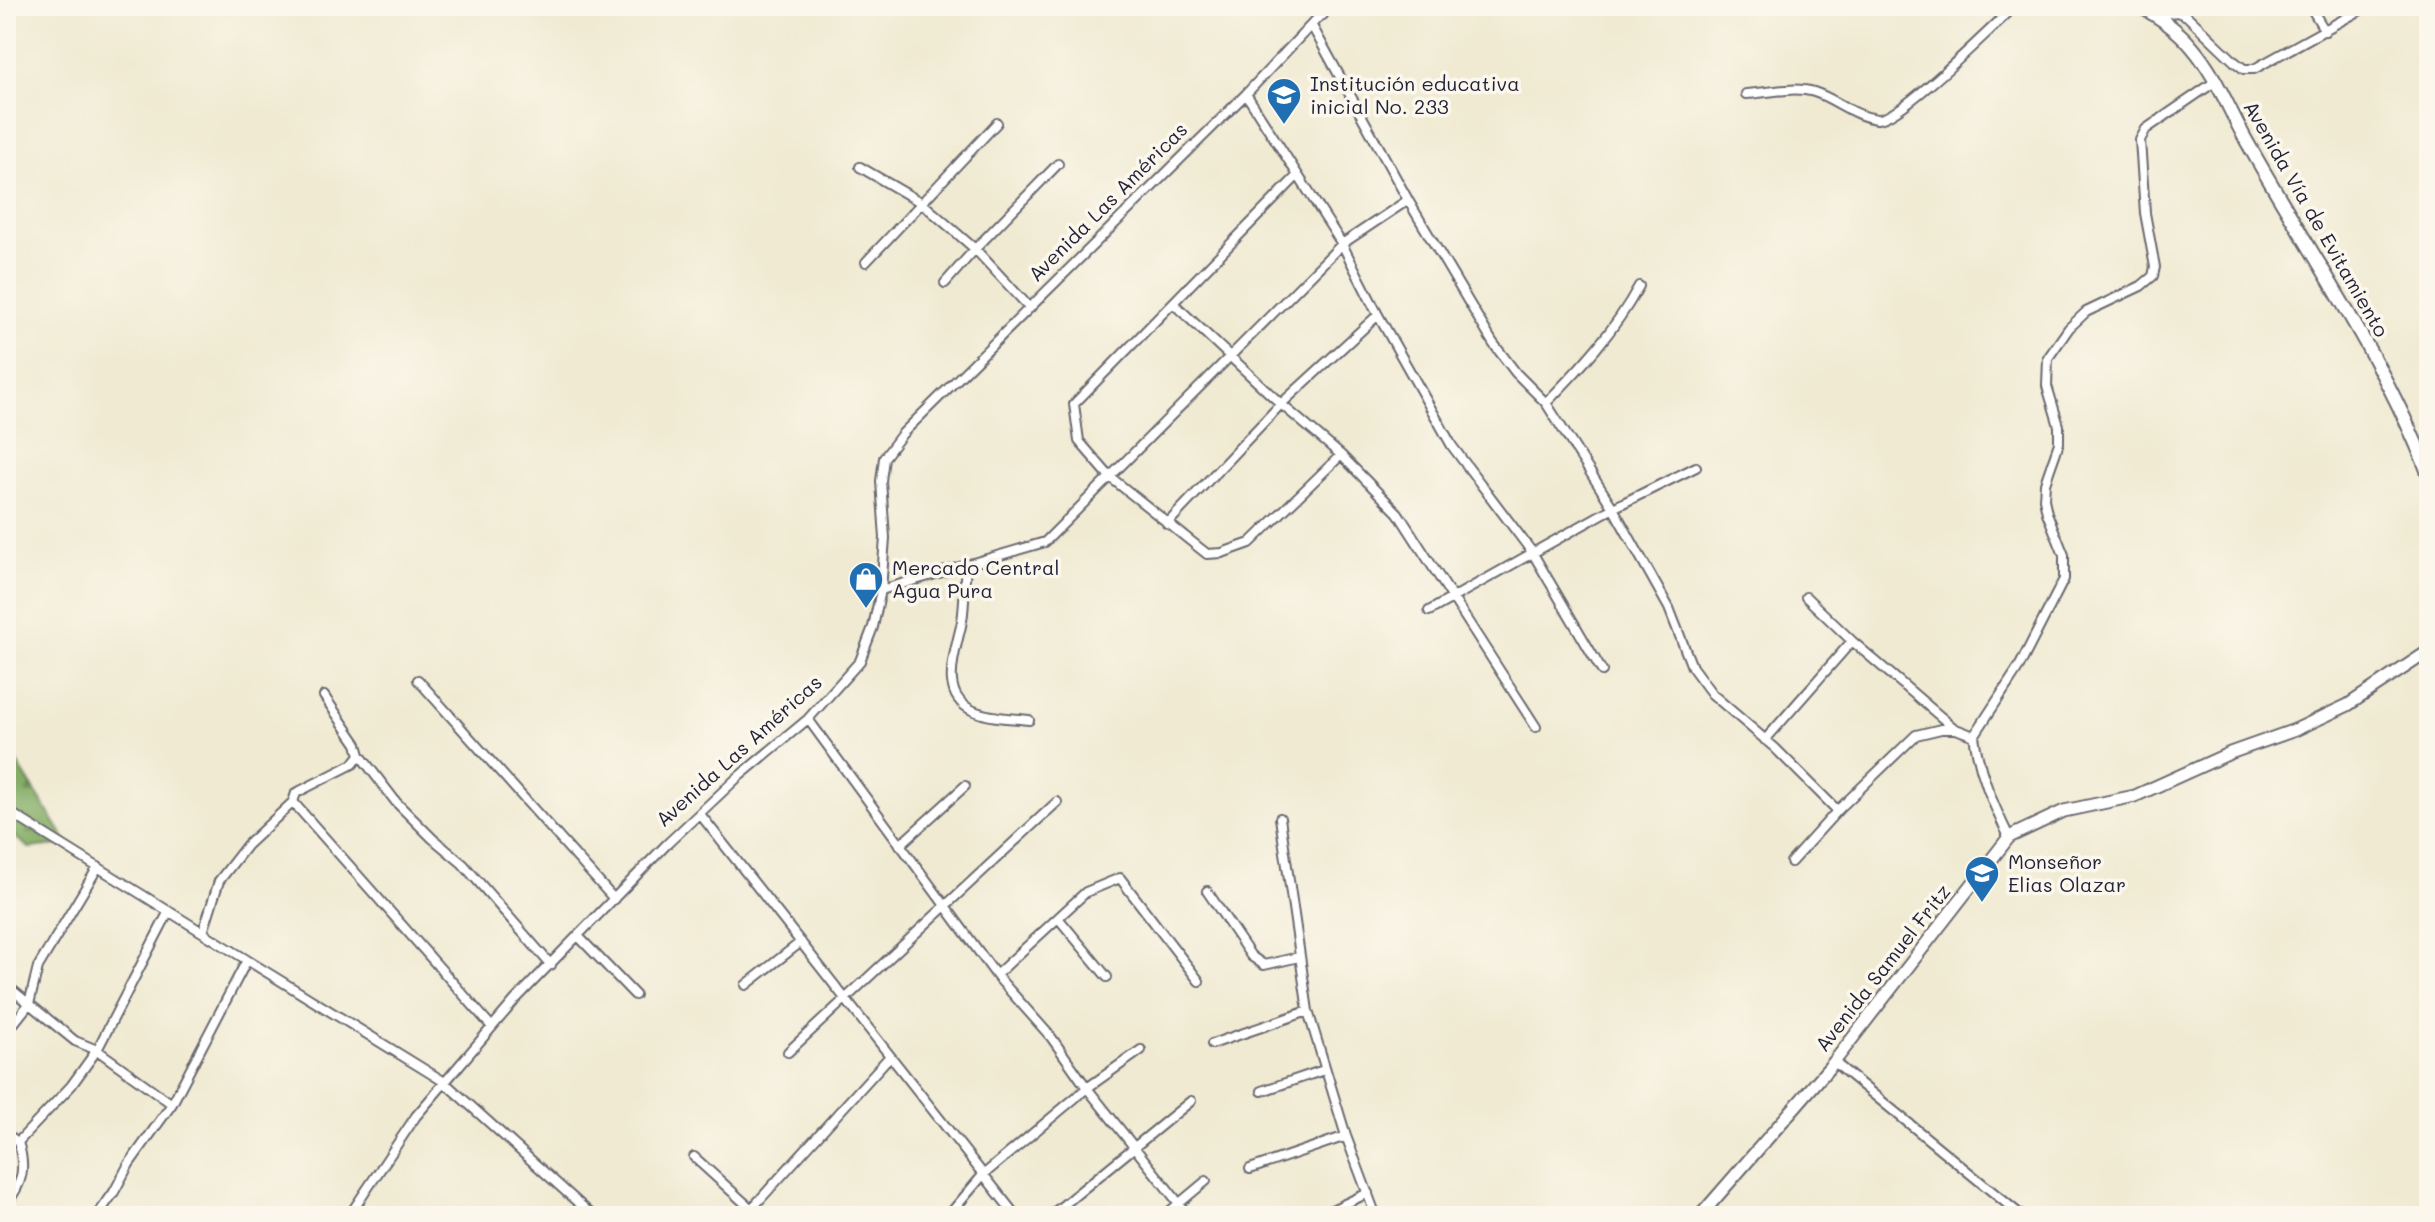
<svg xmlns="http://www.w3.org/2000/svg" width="2435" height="1222" font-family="Mali,sans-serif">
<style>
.forest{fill:url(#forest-firs);stroke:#52674f;stroke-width:2}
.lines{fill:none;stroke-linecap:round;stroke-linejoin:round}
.street-casing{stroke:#6a6870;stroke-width:12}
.secondary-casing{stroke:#6a6870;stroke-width:15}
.primary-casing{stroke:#6a6870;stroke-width:16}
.street{stroke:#fff;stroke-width:8}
.secondary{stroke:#fff;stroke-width:11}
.primary{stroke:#fff;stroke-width:12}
.labels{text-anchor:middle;stroke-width:7;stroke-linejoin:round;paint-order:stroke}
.poi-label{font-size:20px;fill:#22223b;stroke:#fbf7ec;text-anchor:start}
.street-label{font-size:20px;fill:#22223b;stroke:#fbf7ec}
</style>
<defs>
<pattern id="forest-firs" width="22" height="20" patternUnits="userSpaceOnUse" patternTransform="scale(2)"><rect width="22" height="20" fill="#82ac63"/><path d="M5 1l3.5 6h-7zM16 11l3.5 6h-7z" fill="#6a8c53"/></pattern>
</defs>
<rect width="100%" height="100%" fill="#fbf7ec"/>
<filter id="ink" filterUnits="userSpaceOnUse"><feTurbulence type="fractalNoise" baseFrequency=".0125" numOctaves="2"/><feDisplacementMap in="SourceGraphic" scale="16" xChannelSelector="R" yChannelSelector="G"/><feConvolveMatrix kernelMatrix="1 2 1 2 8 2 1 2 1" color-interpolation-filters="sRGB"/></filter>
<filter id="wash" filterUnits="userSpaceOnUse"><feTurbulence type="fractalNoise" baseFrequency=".006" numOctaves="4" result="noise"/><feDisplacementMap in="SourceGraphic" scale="32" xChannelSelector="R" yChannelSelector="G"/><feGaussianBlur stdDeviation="1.8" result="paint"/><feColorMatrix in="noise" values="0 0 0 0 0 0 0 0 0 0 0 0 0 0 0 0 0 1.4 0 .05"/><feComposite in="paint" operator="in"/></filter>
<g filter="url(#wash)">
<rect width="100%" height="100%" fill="#f0ead2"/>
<path class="forest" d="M 6,745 L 68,844 L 29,848 L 6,830 Z"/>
</g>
<g filter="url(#ink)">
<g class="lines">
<g class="street-casing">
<path id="street" d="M 1305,6 L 1323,15
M 2310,6 L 2325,31
M 2156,15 L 2177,12 L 2187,16 L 2235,62 L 2244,69 L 2254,69 L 2368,6
M 1312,26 L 1408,200 L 1493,343 L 1516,373 L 1546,403 L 1613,508 L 1669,608 L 1692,667 L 1712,694 L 1775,748 L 1835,808 L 1839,809
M 1246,94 L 1342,244 L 1378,315 L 1452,446 L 1532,552 L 1602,671
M 1746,94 C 1767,93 1794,86 1814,92 C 1836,99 1853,116 1877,119 C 1898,122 1994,25 2015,6
M 860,167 L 922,203 L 975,249 L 1030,308
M 1297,176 L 1074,404 L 1079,441 L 1110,477 L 1207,554 L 1222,553 L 1250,543 L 1341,455
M 866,262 L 997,123
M 945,283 L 975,249 L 1058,164
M 1173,303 L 1281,404 L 1341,455 L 1398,513 L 1536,727
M 1546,403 C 1582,366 1614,332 1639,286
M 1167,524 L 1281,404 L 1378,315
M 966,565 C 964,584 965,603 962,621 C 957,649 936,695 974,711 C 990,718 1011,718 1029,720
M 881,590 L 1045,542 L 1342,244 L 1408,200
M 1806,597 L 1852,641 L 1955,729
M 1429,611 L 1613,508 L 1696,467
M 418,680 L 614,899
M 324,696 L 357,744 L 360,755 L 353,764 L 296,793 L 293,802 L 492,1027
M 808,719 L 996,975 L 1051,1037 L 1087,1088 L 1189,1216
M 1765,740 L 1852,641
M 360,755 L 396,802 L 432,838 L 463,864 L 551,965
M 6,810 L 247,960
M 700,814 L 1016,1216
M 1280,818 L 1308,1011 L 1346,1136 L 1376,1216
M 2009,837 C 1993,804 1979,773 1974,736 L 2019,667 L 2064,579 L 2064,555 L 2047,513 L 2044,499 L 2045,483 L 2059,443 L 2059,426 L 2047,386 L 2048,358 L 2069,328 L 2086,312 L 2141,286 L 2153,276 L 2155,267 L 2145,213 L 2140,140 L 2146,129 L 2216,81
M 900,845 L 965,786
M 1791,862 L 1839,809 L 1916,735 L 1941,729 L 1956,729 L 1974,736
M 1207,891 L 1251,956 L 1264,965 L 1299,957
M 1059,919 L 1107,977
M 203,932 L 219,881 L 247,845 L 293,802
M 578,936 L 635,995
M 996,975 L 1086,892 L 1120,878 L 1199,981
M 6,985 L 75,1041 L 97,1050 L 172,1104
M 746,985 L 801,942
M 6,1033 L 29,1004 L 38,967 L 98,867
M 1212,1044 L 1308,1011
M 788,1052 L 1057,802
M 1834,1062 L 2022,1216
M 1262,1091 L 1324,1070
M 6,1134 L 18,1142 C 26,1168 23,1183 6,1204
M 18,1142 L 71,1086 L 97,1050 L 169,911
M 694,1157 L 759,1216
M 1250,1169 L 1346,1136
M 97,1216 L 114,1192 L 129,1164 L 172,1104 L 247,960 L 443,1081 L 593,1216
M 349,1216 L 416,1116 L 516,999 L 667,844 L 737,778 L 808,719 L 860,661 L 873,627 L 881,590 L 885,538 L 881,481 L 884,458 L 902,434 L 1246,94 L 1329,6
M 745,1216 L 890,1056
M 948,1216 L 983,1175 L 1087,1088 L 1141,1050
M 1050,1216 L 1191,1101
M 1164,1216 L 1206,1181
M 1319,1216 L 1368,1193"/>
</g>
<g class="secondary-casing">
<path id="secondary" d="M 1700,1216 L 1834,1062 L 2009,837 L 2064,811 L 2135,796 L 2230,753 L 2295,730 L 2348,705 L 2429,651"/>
</g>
<g class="primary-casing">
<path id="primary" d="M 2139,6 C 2158,16 2178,30 2192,47 C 2216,75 2229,110 2247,142 C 2309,252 2383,357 2429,475"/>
</g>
<use href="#street" class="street"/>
<use href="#secondary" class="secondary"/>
<use href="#primary" class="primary"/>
</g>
</g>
<defs>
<g id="school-pin" transform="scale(1.8)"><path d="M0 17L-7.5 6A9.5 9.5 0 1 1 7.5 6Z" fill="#1f6fb2" stroke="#fbf7ec"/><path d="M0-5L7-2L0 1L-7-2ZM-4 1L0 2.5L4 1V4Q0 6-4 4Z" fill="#fff"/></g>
<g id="shop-pin" transform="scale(1.8)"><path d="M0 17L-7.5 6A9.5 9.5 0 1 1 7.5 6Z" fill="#1f6fb2" stroke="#fbf7ec"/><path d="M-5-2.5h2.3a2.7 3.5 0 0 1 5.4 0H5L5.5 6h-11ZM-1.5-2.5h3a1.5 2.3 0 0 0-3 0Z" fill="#fff"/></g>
</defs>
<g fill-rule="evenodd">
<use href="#school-pin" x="1284" y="95"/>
<use href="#shop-pin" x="866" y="579"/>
<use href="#school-pin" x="1982" y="873"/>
</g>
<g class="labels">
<g class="poi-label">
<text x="1310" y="91">Institución educativa<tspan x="1310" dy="23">inicial No. 233</tspan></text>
<text x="892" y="575">Mercado Central<tspan x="892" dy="23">Agua Pura</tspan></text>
<text x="2008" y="869">Monseñor<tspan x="2008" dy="23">Elias Olazar</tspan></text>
</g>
<g class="street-label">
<text transform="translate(1108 202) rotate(-45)" y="7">Avenida Las Américas</text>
<text transform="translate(2316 219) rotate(60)" y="7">Avenida Vía de Evitamiento</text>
<text transform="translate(739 751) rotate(-42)" y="7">Avenida Las Américas</text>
<text transform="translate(1883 968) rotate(-52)" y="7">Avenida Samuel Fritz</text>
</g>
</g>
<rect width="2435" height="1222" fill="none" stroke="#fbf7ec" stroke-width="32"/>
</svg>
